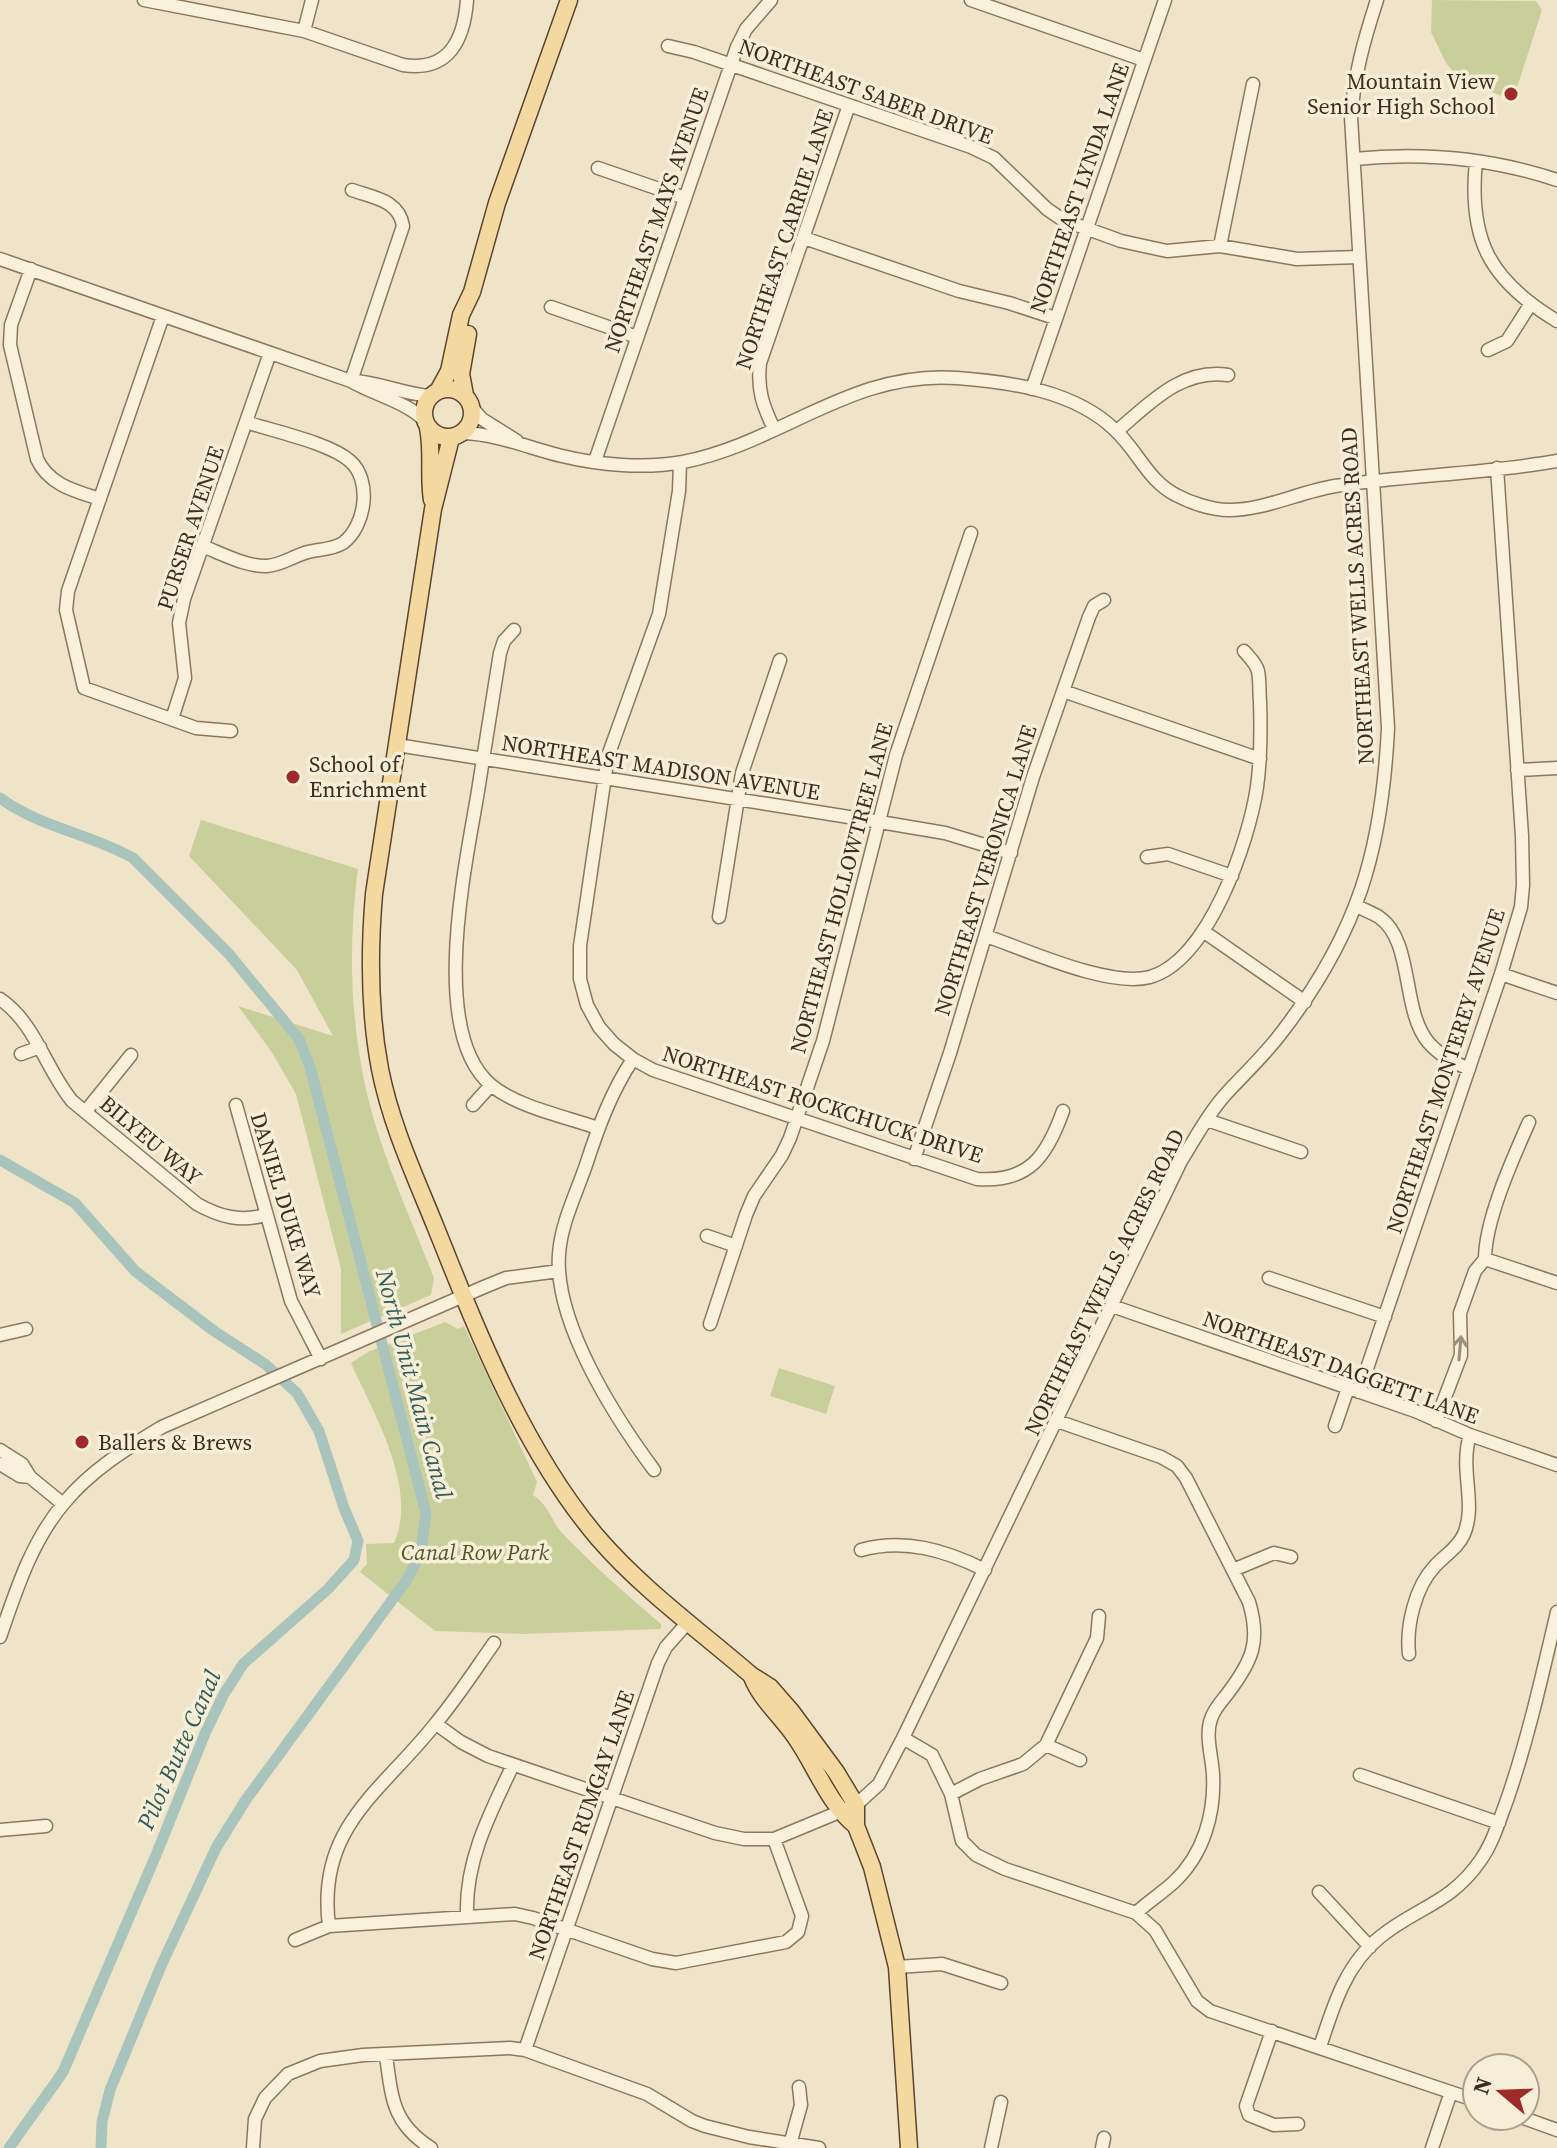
<svg xmlns="http://www.w3.org/2000/svg" width="1557" height="2148" font-family="'Source Serif 4',serif">
<style>
.green{fill:#c9cf9b}
.lines{fill:none;stroke-linecap:round;stroke-linejoin:round}
.canal{stroke:#a9c4bc;stroke-width:11}
.minor-casing{stroke:#8d765c;stroke-width:15}
.major-casing{stroke:#5b4430;stroke-width:19}
.minor{stroke:#faf1dc;stroke-width:12}
.major{stroke:#f3d9a0;stroke-width:16}
.oneway{stroke:#9c907e}
.poi-dot{fill:#9e2a2b;stroke:#f7eed8;stroke-width:3}
.labels{text-anchor:middle;stroke-width:7;stroke-linejoin:round;paint-order:stroke}
.poi-label{font-size:22px;fill:#3d2e20;stroke:#f7eed8;text-anchor:start}
.street-label{font-size:22px;fill:#3d2e20;stroke:#f7eed8}
.park-label{font-size:22px;font-style:italic;fill:#4d5a26;stroke:#f7eed8}
.water-label{font-size:24px;font-style:italic;fill:#2f5d5a;stroke:#f7eed8}
</style>
<rect width="100%" height="100%" fill="#f0e4c8"/>
<path class="green" d="M 1432,0 L 1536,1 L 1542,10 L 1513,100 L 1461,81 L 1446,63 L 1431,32 Z
M 201,820 L 358,869 C 348,945 350,1020 367,1094 C 382,1157 411,1218 434,1278 L 431,1295 L 341,1334 L 341,1269 L 296,1094 L 271,1051 L 238,1006 L 333,1036 L 297,970 L 189,856 Z
M 445,1322 L 458,1329 L 464,1326 L 537,1482 L 533,1495 C 549,1505 551,1521 563,1534 C 594,1566 627,1595 661,1624 L 661,1629 L 522,1634 L 435,1631 L 360,1572 L 367,1564 L 366,1544 L 394,1543 C 419,1488 373,1413 351,1363 L 368,1352 Z
M 779,1368 L 835,1386 L 826,1414 L 770,1396 Z"/>
<g class="lines">
<path class="canal" d="M 0,798 C 39,827 91,834 133,858 L 229,954 L 299,1039 L 310,1067 L 426,1513 L 421,1553 L 406,1581 L 245,1801 L 216,1848 L 161,1966 L 110,2090 L 102,2122 L 101,2148
M 0,1160 L 75,1203 L 135,1271 L 214,1331 L 265,1364 L 297,1393 L 319,1431 L 344,1508 L 358,1541 L 354,1560 L 328,1589 L 243,1664 L 224,1694 L 206,1731 L 156,1855 L 63,2072 L 9,2148"/>
<g class="minor-casing">
<path id="minor" d="M 144,0 L 304,31 L 403,65 C 449,72 464,40 467,0
M 971,0 L 1144,60
M 304,31 L 312,0
M 668,46 L 694,52 L 971,147 L 994,158 L 1047,209 L 1063,220 L 1121,241 L 1167,251 L 1220,246 L 1297,259 L 1358,257
M 1354,159 C 1423,152 1491,158 1557,180
M 1476,161 C 1468,239 1489,280 1557,321
M 598,168 L 685,198
M 804,238 L 959,291 L 1009,303 L 1055,318
M 1220,246 L 1253,84
M 0,259 L 351,381 C 373,394 409,403 425,421
M 31,269 L 11,325 L 10,345 L 37,459 C 49,485 75,491 100,499
M 551,307 L 637,337
M 163,316 L 68,591 L 66,610 L 84,688 L 196,728 L 231,731
M 1488,350 L 1507,341 L 1530,305
M 351,381 L 403,226 C 399,200 374,198 352,190
M 355,381 C 381,383 404,394 430,396
M 1032,389 L 1165,0
M 473,409 L 482,419 L 517,441
M 774,429 C 763,406 757,390 760,363 L 849,105
M 1117,431 C 1150,403 1182,368 1228,375
M 463,433 C 497,434 529,448 562,456 C 599,465 645,469 683,462 C 781,443 852,370 957,378 C 1011,382 1075,391 1115,430 C 1138,451 1148,481 1176,495 C 1191,503 1212,510 1229,510 C 1265,510 1299,492 1335,486 C 1408,475 1484,474 1557,461
M 595,461 L 737,47 L 746,29 L 771,0
M 680,463 L 679,491 L 659,614 L 608,756 L 580,946 L 580,979 L 587,1005 L 599,1027 L 614,1044 L 633,1059 L 653,1070 L 977,1179 C 1029,1183 1047,1156 1063,1111
M 202,546 C 221,553 246,567 267,566 C 282,565 293,556 308,552 C 319,549 332,550 343,543 C 366,526 372,480 350,461 C 330,443 273,431 246,422
M 514,630 L 504,641 L 500,653 C 492,701 485,749 477,797 C 465,868 429,1033 491,1085 C 517,1107 567,1117 598,1128
M 1063,691 L 1260,759
M 172,719 L 185,678 L 179,623 L 184,599 L 270,353
M 397,745 L 880,822 L 945,833 L 1011,853
M 1517,770 L 1557,768
M 1147,857 L 1168,854 L 1232,876
M 1357,906 C 1364,910 1373,913 1379,917 C 1414,941 1401,1009 1428,1042 C 1439,1055 1453,1062 1469,1069
M 719,917 L 742,773 L 780,660
M 1203,931 L 1305,1002
M 986,936 C 1027,950 1109,988 1150,977 C 1209,960 1249,841 1257,787 C 1261,758 1261,730 1260,701 C 1259,691 1260,680 1258,671 C 1256,663 1249,657 1244,651
M 1501,974 L 1557,993
M 0,999 C 36,1024 45,1068 72,1101 L 197,1204 C 220,1217 240,1222 266,1215
M 21,1054 L 40,1047
M 633,1059 C 611,1092 598,1128 586,1165 C 576,1194 561,1224 559,1254 C 554,1322 614,1416 654,1470
M 236,1105 L 291,1301 L 321,1359
M 473,1105 L 491,1085
M 86,1111 L 131,1055
M 1207,1120 L 1301,1152
M 914,1159 L 950,1053 L 1033,777 L 1089,617 L 1094,606 L 1104,600
M 707,1236 L 736,1246
M 1485,1259 C 1485,1220 1513,1158 1529,1122
M 1269,1278 L 1385,1317
M 1112,1306 L 1415,1411 L 1470,1435 L 1557,1465
M 710,1324 L 746,1215 L 754,1196 L 782,1155 L 790,1138 L 823,1041 L 896,755 L 971,533
M 0,1335 L 26,1329
M 1359,1392 L 1501,974 L 1521,907 L 1523,885 L 1522,836 L 1497,468
M 1057,1421 L 1161,1457 L 1177,1466 L 1186,1478 L 1249,1602 C 1261,1642 1252,1661 1228,1693 C 1222,1701 1214,1709 1211,1719 C 1205,1735 1212,1757 1213,1774 C 1215,1813 1204,1854 1174,1882 C 1162,1893 1148,1902 1136,1913
M 1436,1421 L 1461,1355 L 1460,1313 L 1475,1271 L 1485,1259 L 1557,1283
M 1335,1426 L 1348,1388
M 0,1450 L 22,1464 L 30,1477 L 63,1504
M 0,1464 L 20,1476 L 30,1477
M 861,1550 C 904,1538 945,1550 985,1570
M 1233,1570 L 1274,1553 L 1291,1557
M 0,1637 C 16,1591 31,1542 64,1503 C 90,1471 127,1448 162,1427 L 484,1287 L 506,1278 L 559,1271
M 1409,1654 C 1406,1626 1415,1587 1435,1566 C 1445,1555 1458,1548 1464,1534 C 1477,1503 1459,1470 1470,1435
M 436,1724 L 461,1742 L 488,1756 L 715,1833 L 744,1839 L 774,1839 L 856,1805 L 879,1784 L 903,1738 L 1181,1161 C 1195,1139 1207,1115 1225,1095 C 1244,1074 1265,1055 1282,1032 C 1358,933 1382,851 1388,728 L 1351,117 C 1354,76 1364,40 1377,0
M 903,1738 L 932,1755 L 951,1794 L 962,1841 L 976,1855 L 1005,1869 L 1136,1913 L 1155,1930 L 1197,2001 L 1210,2011 L 1477,2101
M 1046,1745 L 1080,1760
M 1360,1775 L 1499,1823
M 951,1794 L 980,1779 L 1023,1764 L 1046,1745 L 1097,1638 L 1099,1616
M 0,1830 L 46,1826
M 1319,1892 L 1370,1947
M 467,1915 C 465,1861 490,1813 513,1765
M 329,1926 C 316,1826 383,1791 436,1723 C 457,1698 475,1670 494,1643
M 295,1940 L 329,1926 L 515,1914 L 533,1918 L 652,1959 L 676,1963 L 786,1942 L 798,1932 L 802,1916 L 774,1839
M 897,1967 L 942,1964 L 1001,1983
M 1272,2031 L 1246,2106 L 1249,2115 L 1274,2125 L 1298,2124
M 1320,2047 C 1333,2007 1345,1965 1380,1937 C 1417,1907 1450,1904 1480,1861 C 1493,1843 1499,1821 1507,1800 C 1528,1739 1542,1676 1557,1612
M 525,2050 L 658,1663 L 666,1647 L 689,1621
M 386,2056 C 392,2098 392,2123 431,2148
M 1518,2116 L 1557,2130
M 253,2148 L 255,2119 L 265,2098 L 288,2074 L 320,2061 L 363,2055 L 510,2048 L 525,2050 L 647,2094 L 692,2121 L 705,2126 L 749,2137 L 819,2148
M 789,2148 L 801,2105 L 799,2087
M 991,2148 L 1001,2102
M 1102,2148 L 1104,2138
M 1432,2148 L 1451,2092"/>
</g>
<g class="major-casing">
<path id="major" d="M424 413a24 24 0 1 1 48 0a24 24 0 1 1-48 0Z
M 438,391 L 449,371 L 461,315 L 472,292 L 497,203 L 569,0
M 465,395 L 461,374 L 468,334
M 428,428 C 433,452 428,476 432,500
M 451,438 L 433,509 L 374,894 C 369,953 369,1011 380,1069 C 391,1125 415,1176 436,1228 C 478,1333 524,1451 598,1538 C 642,1589 700,1631 751,1675 L 770,1687 L 791,1711 L 836,1772 L 856,1805 L 856,1826 L 872,1867 L 897,1967 L 909,2148
M 752,1677 C 761,1700 782,1717 796,1738 C 816,1767 828,1803 856,1826"/>
</g>
<use href="#minor" class="minor"/>
<use href="#major" class="major"/>
</g>
<defs><path id="oneway-shaft" d="M-6 0H5M1.5-3L5.5 0L1.5 3" fill="none" stroke-width="1.6" stroke-linecap="round" stroke-linejoin="round" transform="scale(2)"/></defs>
<use class="oneway" href="#oneway-shaft" transform="translate(1460 1348) rotate(-85)"/>
<g class="poi-dot">
<circle cx="1511" cy="94" r="8"/>
<circle cx="293" cy="777" r="8"/>
<circle cx="82" cy="1442" r="8"/>
</g>
<g class="labels">
<g class="poi-label">
<text x="1495" y="89" text-anchor="end">Mountain View<tspan x="1495" dy="25">Senior High School</tspan></text>
<text x="309" y="772">School of<tspan x="309" dy="25">Enrichment</tspan></text>
<text x="98" y="1450">Ballers &amp; Brews</text>
</g>
<g class="street-label">
<text transform="translate(866 91) rotate(20)" y="8">NORTHEAST SABER DRIVE</text>
<text transform="translate(1079 188) rotate(-71)" y="8">NORTHEAST LYNDA LANE</text>
<text transform="translate(656 220) rotate(-71)" y="8">NORTHEAST MAYS AVENUE</text>
<text transform="translate(784 239) rotate(-72)" y="8">NORTHEAST CARRIE LANE</text>
<text transform="translate(190 528) rotate(-72)" y="8">PURSER AVENUE</text>
<text transform="translate(1357 596) rotate(-93)" y="8">NORTHEAST WELLS ACRES ROAD</text>
<text transform="translate(661 767) rotate(9)" y="8">NORTHEAST MADISON AVENUE</text>
<text transform="translate(985 870) rotate(-73)" y="8">NORTHEAST VERONICA LANE</text>
<text transform="translate(841 888) rotate(-75)" y="8">NORTHEAST HOLLOWTREE LANE</text>
<text transform="translate(1445 1071) rotate(-72)" y="8">NORTHEAST MONTEREY AVENUE</text>
<text transform="translate(823 1104) rotate(18)" y="8">NORTHEAST ROCKCHUCK DRIVE</text>
<text transform="translate(151 1140) rotate(40)" y="8">BILYEU WAY</text>
<text transform="translate(286 1205) rotate(73)" y="8">DANIEL DUKE WAY</text>
<text transform="translate(1104 1282) rotate(-64)" y="8">NORTHEAST WELLS ACRES ROAD</text>
<text transform="translate(1341 1367) rotate(20)" y="8">NORTHEAST DAGGETT LANE</text>
<text transform="translate(581 1825) rotate(-71)" y="8">NORTHEAST RUMGAY LANE</text>
</g>
<g class="park-label">
<text x="475" y="1560">Canal Row Park</text>
</g>
<g class="water-label">
<text transform="translate(414 1384) rotate(75)" y="8">North Unit Main Canal</text>
<text transform="translate(179 1750) rotate(-66)" y="8">Pilot Butte Canal</text>
</g>
</g>
<g transform="translate(1501 2092) rotate(289)"><circle r="38" fill="#f7eed8" stroke="#ada18e" stroke-width="2"/>
<path d="M0-6L14 30L0 20L-14 30Z" fill="#9e2a2b"/>
<text y="-12" font-size="22" font-weight="bold" text-anchor="middle" fill="#3d2e20">N</text>
</g>
</svg>
